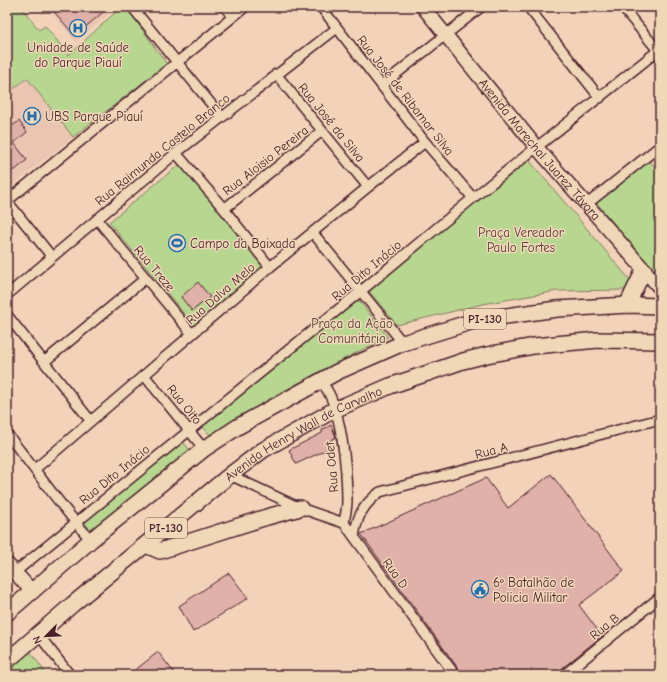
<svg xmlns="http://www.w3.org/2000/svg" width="667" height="682" font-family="'Comic Neue',sans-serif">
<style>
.built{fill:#eac6b2}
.green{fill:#b7d790;stroke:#807b5e}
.building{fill:#e0b1a9;stroke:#4a1f2b}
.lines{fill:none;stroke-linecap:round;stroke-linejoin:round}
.street-casing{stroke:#4a1f2b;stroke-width:12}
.secondary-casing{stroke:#4a1f2b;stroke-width:16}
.primary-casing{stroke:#4a1f2b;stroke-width:18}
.street{stroke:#f0d7b8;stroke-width:9}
.secondary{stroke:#f0d7b8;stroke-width:13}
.primary{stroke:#f0d7b8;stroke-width:15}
.labels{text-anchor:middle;stroke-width:3;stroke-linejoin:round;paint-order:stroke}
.shield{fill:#f0d7b8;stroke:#7c5655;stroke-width:1}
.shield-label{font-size:12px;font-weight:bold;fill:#4a1f2b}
.poi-label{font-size:13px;fill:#4a1f2b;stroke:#f0d7b8;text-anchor:start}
.street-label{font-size:13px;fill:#4a1f2b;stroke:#f0d7b8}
.park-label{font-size:13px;fill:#5a3b3a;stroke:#f0d7b8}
</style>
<rect width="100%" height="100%" fill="#f2d3ba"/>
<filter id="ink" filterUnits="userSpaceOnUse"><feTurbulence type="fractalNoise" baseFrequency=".025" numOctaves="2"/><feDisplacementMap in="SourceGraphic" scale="8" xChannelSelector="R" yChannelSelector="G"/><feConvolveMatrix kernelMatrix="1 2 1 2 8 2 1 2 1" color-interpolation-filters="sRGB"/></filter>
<g filter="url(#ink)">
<path class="built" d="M 35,7 L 117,7 L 76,42 L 48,9 L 41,15 Z
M 27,78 L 73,137 L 10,187 L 7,184 L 7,94 Z"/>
<path class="green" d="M 7,7 L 21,7 L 39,30 L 45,26 L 69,55 L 121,7 L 126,7 L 167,64 L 73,137 L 27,78 L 7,94 Z
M 528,159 L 631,281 L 627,290 L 557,291 L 483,304 L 397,325 L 368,290 Z
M 648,159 L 660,173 L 660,278 L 595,201 Z
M 181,163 L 265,266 L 194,326 L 109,222 Z
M 357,298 L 388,337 C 327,367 267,398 211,436 L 202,426 Z
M 182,440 L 190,451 L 92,532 L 82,520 Z
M 27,647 L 47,675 L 7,675 L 7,666 Z"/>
<path class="building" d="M 50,7 L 109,7 L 75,36 Z
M 19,121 L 27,132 L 14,143 L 27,160 L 14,171 L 7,162 L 7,130 Z
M 198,282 L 210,297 L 192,311 L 181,297 Z
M 331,425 L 334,432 L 336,437 L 328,442 L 330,448 L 296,464 L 289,450 L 322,433 L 322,430 Z
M 551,474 L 624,571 L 579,605 L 602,636 L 560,670 L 558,675 L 461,675 L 460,671 L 361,534 L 486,478 L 508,508 Z
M 229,573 L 248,598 L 193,632 L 179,606 Z
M 158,652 L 176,675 L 129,675 Z"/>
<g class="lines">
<g class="street-casing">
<path id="street" d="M 132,7 L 221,116
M 225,7 L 232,16
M 321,7 L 425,142 L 473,198
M 528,7 L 600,98
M 622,7 L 660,53
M 276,74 L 368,187
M 382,85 L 481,7
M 176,153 L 224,209 L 270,267
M 7,201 L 245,7
M 7,201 L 52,257
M 587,204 L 660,146
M 224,209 L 322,131
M 97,219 L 192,334
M 313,233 L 403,343
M 7,295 L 176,153 L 337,28
M 7,315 L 90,420
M 44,362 L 146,278
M 144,375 L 204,449
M 321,382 C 342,403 347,472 347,501 C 347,509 345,516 344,523
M 7,434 C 35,469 61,507 91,540
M 35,469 L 270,267 L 368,187 L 425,142
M 230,475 L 300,508 L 344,523 L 455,675
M 354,537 C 357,516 363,505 380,492 L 660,419
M 14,573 L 361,291 L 473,198 L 660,49
M 38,634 L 70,675
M 564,675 L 660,597"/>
</g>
<g class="secondary-casing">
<g id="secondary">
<path id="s1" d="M 423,7 L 537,148 L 660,288"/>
<path d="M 7,564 L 33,592"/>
</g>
</g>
<g class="primary-casing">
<g id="primary">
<path d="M 627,305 L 644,270"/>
<path d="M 146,545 L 160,551 L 267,517 L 300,508"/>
<path d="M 7,613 L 91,540 L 204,449 L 239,426 L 337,372 L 403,343 L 477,320 L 557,309 L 629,305 L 660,306"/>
<path id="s2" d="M 7,661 L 73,604 L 230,475 L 263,450 L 334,410 L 390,386 L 463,361 L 487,355 L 534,346 L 598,340 L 660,341"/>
</g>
</g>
<use href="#street" class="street"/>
<use href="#secondary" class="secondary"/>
<use href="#primary" class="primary"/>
</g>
</g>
<defs>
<g id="hospital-ring" transform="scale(0.9)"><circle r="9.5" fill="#f0d7b8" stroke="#1f6fb2" stroke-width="1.5"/><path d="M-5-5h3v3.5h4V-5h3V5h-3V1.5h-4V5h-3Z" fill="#1f6fb2"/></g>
<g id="stadium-ring" transform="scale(0.9)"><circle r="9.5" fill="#f0d7b8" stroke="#1f6fb2" stroke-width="1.5"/><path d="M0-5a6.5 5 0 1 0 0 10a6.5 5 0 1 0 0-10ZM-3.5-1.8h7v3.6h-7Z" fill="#1f6fb2"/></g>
<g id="civic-ring" transform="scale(0.9)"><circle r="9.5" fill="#f0d7b8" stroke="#1f6fb2" stroke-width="1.5"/><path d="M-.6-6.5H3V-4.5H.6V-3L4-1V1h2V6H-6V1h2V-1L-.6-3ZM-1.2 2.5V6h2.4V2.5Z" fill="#1f6fb2"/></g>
</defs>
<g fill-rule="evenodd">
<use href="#hospital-ring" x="78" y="28"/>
<use href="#hospital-ring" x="32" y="116"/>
<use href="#stadium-ring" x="177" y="243"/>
<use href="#civic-ring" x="480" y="589"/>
</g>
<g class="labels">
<g class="shield">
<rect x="464" y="309" width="42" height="20" rx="3"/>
<rect x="145" y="518" width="42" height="20" rx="3"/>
</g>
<g class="shield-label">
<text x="485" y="323">PI-130</text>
<text x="166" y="532">PI-130</text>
</g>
<g class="poi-label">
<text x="78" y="52" text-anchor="middle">Unidade de Saúde<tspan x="78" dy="15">do Parque Piauí</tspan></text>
<text x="45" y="121">UBS Parque Piauí</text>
<text x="190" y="248">Campo da Baixada</text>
<text x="493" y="587">6º Batalhão de<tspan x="493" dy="15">Policia Militar</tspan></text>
</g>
<g class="street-label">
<text transform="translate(406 95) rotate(52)" y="5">Rua José de Ribamar Silva</text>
<text transform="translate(332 122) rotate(51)" y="5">Rua José da Silva</text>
<text dy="5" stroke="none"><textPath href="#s1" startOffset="184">Avenida Marechal Juarez Távora</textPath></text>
<text transform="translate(162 149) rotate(-39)" y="5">Rua Raimunda Castelo Branco</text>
<text transform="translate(265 160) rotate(-38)" y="5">Rua Aloisio Pereira</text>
<text transform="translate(155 268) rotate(50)" y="5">Rua Treze</text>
<text transform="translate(366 270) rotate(-40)" y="5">Rua Dito Inácio</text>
<text transform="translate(220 293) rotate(-41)" y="5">Rua Dalva Melo</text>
<text transform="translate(185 404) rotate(51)" y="5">Rua Oito</text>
<text dy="5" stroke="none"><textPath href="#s2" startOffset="375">Avenida Henry Wall de Carvalho</textPath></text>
<text transform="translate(491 450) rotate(-15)" y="5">Rua A</text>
<text transform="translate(331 467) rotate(-95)" y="5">Rua Odet</text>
<text transform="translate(114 474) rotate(-39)" y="5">Rua Dito Inácio</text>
<text transform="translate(396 573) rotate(54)" y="5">Rua D</text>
<text transform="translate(604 626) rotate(-39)" y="5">Rua B</text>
</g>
<g class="park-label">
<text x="521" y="237">Praça Vereador<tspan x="521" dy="15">Paulo Fortes</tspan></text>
<text x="352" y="328">Praça da Ação<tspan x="352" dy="15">Comunitária</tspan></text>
</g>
</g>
<rect width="667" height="682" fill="none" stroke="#f0d7b8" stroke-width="24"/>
<rect x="12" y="12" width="643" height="658" fill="none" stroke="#4a1f2b" stroke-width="1.5" filter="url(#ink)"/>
<g transform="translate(46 636) rotate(246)" stroke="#f0d7b8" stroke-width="3" paint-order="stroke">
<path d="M0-3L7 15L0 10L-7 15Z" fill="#4a1f2b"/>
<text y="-6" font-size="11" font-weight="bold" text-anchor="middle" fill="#4a1f2b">N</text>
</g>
</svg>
